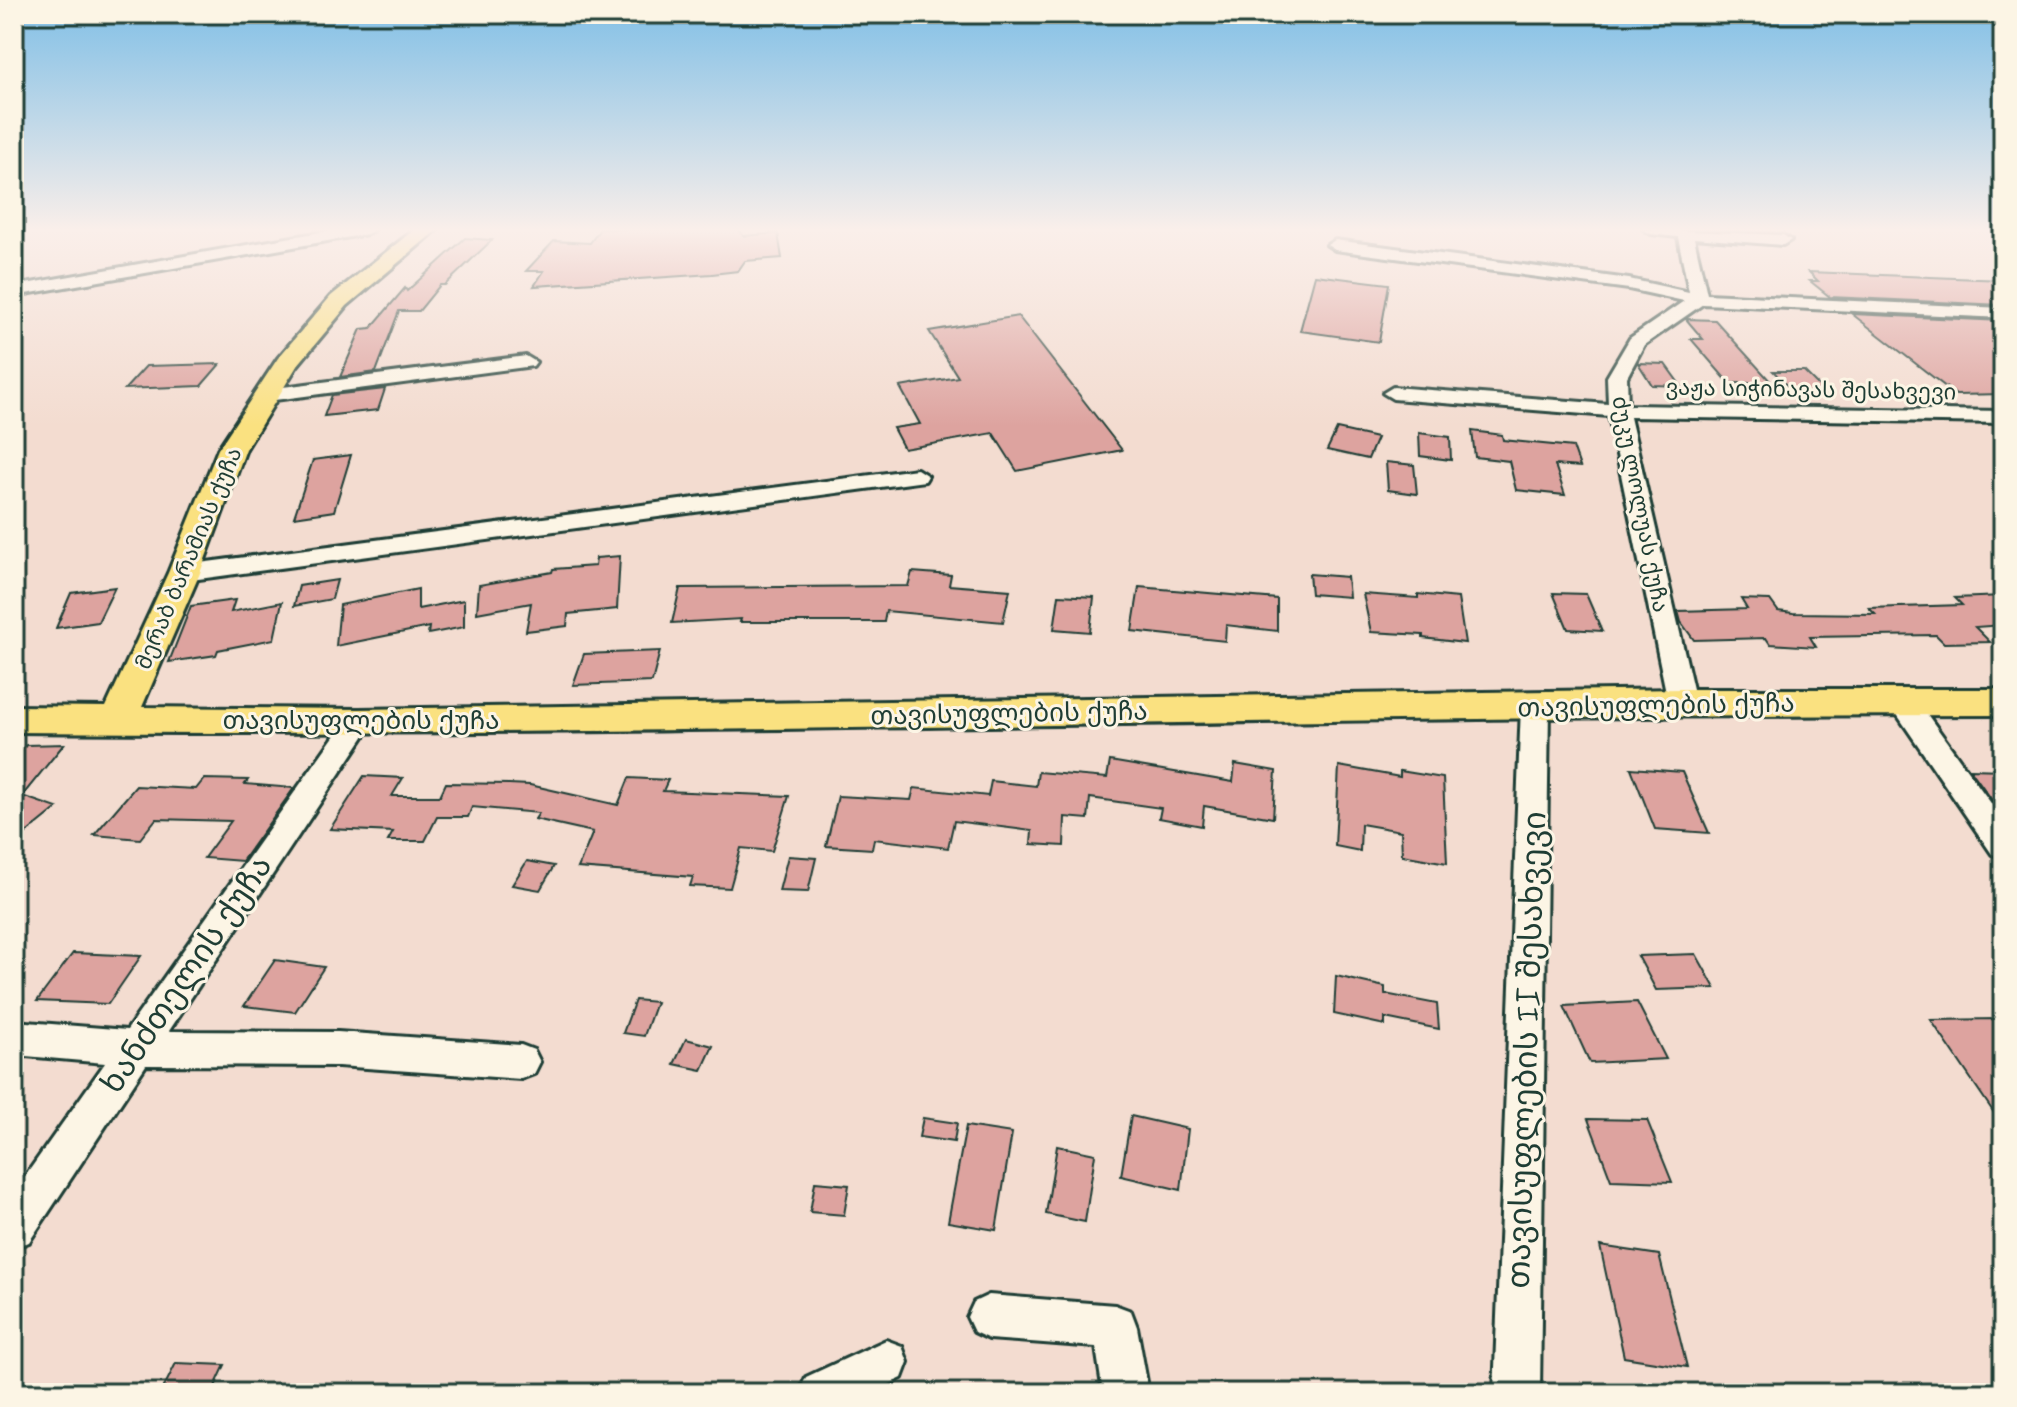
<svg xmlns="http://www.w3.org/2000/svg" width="2017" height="1407" font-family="Mynerve,'Noto Sans Georgian',sans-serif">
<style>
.building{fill:#dda39f;stroke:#1f3d34;stroke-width:2}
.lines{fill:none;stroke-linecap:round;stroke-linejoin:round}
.minor-casing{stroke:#1f3d34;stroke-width:6}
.major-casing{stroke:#1f3d34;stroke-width:6}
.minor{fill:#fcf5e5;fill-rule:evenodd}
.major{fill:#fae180;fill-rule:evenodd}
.labels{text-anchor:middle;stroke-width:6;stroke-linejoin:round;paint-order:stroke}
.far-street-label{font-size:22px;fill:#1f3d34;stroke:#fcf5e5}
.street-label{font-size:26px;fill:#1f3d34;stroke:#fcf5e5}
.near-street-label{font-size:32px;fill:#1f3d34;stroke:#fcf5e5}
</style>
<rect width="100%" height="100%" fill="#f3dcd0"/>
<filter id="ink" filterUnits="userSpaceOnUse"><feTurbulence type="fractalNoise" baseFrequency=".0125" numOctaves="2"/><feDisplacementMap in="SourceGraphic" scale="16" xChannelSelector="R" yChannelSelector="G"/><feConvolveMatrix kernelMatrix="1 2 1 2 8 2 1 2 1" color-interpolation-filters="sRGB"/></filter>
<g filter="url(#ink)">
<path class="building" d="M 600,229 L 739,229 L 743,236 L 778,233 L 782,258 L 745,261 L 738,271 L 712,274 L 534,286 L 544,271 L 526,271 L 554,241 L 590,243 Z
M 465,238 L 492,240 L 445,285 L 440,285 L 419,311 L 399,311 L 376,372 L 340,377 L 361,329 L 371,328 L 405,288 L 407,291 Z
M 1809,272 L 2003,280 L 2003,305 L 1830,297 L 1810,281 L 1818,281 Z
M 1315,275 L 1389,284 L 1379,342 L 1300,331 Z
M 1852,314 L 2003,321 L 2003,394 L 1956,395 Z
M 1018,316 L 1122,450 L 1017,471 L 993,433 L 904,449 L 893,428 L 920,424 L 900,387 L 958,377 L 929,331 Z
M 1686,319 L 1715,320 L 1772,383 L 1729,383 L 1691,339 L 1703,339 Z
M 1638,363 L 1665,364 L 1681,386 L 1652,385 Z
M 220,364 L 201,386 L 125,389 L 146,366 Z
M 1773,371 L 1804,371 L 1826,393 L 1795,393 Z
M 385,389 L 378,410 L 324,416 L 332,395 Z
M 1337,429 L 1377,438 L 1368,459 L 1327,450 Z
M 1472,431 L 1502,435 L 1503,440 L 1573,447 L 1580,467 L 1555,465 L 1565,495 L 1516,490 L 1509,461 L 1475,457 Z
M 1419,433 L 1450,437 L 1451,460 L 1420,456 Z
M 351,455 L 334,511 L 294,517 L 313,460 Z
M 1386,462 L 1414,465 L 1417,494 L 1388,490 Z
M 620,556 L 617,609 L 568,614 L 567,626 L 526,631 L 531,603 L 477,613 L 479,585 L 552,572 L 553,569 L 595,566 L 596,558 Z
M 912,572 L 951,575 L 949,585 L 1010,590 L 1003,622 L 886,611 L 884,622 L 740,622 L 741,619 L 672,623 L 680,588 L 908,586 Z
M 1309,574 L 1347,577 L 1349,597 L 1311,594 Z
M 337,580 L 332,599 L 294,606 L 299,586 Z
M 115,587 L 98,622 L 56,628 L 71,593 Z
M 1139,587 L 1277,599 L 1277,631 L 1226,625 L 1225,641 L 1132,631 Z
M 418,589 L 418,609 L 464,600 L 464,627 L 428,634 L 429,627 L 336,646 L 340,605 Z
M 1553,593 L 1586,594 L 1602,631 L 1568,629 Z
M 1363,594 L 1418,598 L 1418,594 L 1458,598 L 1465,643 L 1423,638 L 1423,635 L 1371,632 Z
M 1059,595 L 1094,597 L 1090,632 L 1054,629 Z
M 2003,596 L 2003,625 L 1975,627 L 1990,642 L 1944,643 L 1936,635 L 1810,637 L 1816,647 L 1770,644 L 1766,638 L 1694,640 L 1681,622 L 1678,611 L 1747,609 L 1741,599 L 1770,600 L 1778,611 L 1793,613 L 1875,614 L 1869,608 L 1962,605 L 1955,598 Z
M 235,600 L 231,612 L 282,602 L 274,639 L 218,650 L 216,655 L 169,662 L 191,606 Z
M 660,651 L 652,682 L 573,685 L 584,654 Z
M 64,744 L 22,796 L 57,808 L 14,843 L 14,758 L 26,745 Z
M 1110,761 L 1233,782 L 1235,764 L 1276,771 L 1273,818 L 1204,806 L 1202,826 L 1159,818 L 1161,808 L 1090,798 L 1088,819 L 1065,817 L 1064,846 L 1031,844 L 1032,831 L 954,821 L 948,848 L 874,839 L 872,849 L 826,846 L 838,796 L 911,800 L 914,788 L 988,796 L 991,781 L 1036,786 L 1038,772 L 1107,778 Z
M 1339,766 L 1400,777 L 1400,771 L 1443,778 L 1447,863 L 1402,855 L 1401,831 L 1361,824 L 1360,851 L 1335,846 Z
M 1631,768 L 1682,772 L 1709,833 L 1655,829 Z
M 1970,769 L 2003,770 L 2003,814 L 1992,800 Z
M 364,776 L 403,778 L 392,796 L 440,796 L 446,783 L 509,784 L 530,785 L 618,805 L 629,778 L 668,780 L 663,791 L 789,796 L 772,851 L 741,848 L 730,888 L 690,886 L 693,877 L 578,868 L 593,832 L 535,819 L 539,813 L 472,807 L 468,817 L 437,817 L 425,841 L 388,841 L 393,832 L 330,829 Z
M 204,779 L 248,780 L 245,784 L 294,788 L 242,861 L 204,858 L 231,821 L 156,819 L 140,839 L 94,835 L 136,786 L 196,789 Z
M 788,856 L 816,858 L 808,892 L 779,891 Z
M 527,861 L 554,866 L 540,890 L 512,885 Z
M 73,953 L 141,956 L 108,1004 L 37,1001 Z
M 1696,954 L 1715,988 L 1656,990 L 1638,956 Z
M 275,960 L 324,967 L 295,1012 L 244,1006 Z
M 1336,976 L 1385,987 L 1385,994 L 1437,1004 L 1439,1029 L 1385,1018 L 1385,1025 L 1334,1014 Z
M 635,1000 L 656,1002 L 644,1036 L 623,1033 Z
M 1637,1002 L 1666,1059 L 1590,1063 L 1564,1006 Z
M 1998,1019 L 2003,1026 L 2003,1126 L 1931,1020 Z
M 686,1039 L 713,1046 L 702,1070 L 674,1064 Z
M 1131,1116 L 1188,1129 L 1181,1190 L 1121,1176 Z
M 923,1118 L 957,1123 L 954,1142 L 919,1137 Z
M 1588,1119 L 1647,1120 L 1672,1182 L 1611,1180 Z
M 966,1126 L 1012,1133 L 996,1230 L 948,1222 Z
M 1057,1146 L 1095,1154 L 1085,1222 L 1046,1214 Z
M 815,1182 L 849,1185 L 844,1215 L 810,1212 Z
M 1600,1246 L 1659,1255 L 1687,1367 L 1624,1357 Z
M 176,1363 L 225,1365 L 212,1393 L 161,1393 Z"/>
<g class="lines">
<g class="minor-casing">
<path id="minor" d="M 338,229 L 375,229 L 367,234 L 14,296 L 14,286 Z
M 1643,229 L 1783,235 L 1791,240 L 1783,245 L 1694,238 L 1707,294 L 2003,308 L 2003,318 L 1703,304 L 1644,345 L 1627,377 L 1628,405 L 2003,411 L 2003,423 L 1630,417 L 1696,702 L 1692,709 L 1682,712 L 1672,709 L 1668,702 L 1609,416 L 1393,399 L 1383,393 L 1393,387 L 1608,404 L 1607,377 L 1630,338 L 1684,301 L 1629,289 L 1335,250 L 1327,245 L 1335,240 L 1629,279 L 1689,292 L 1678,237 L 1651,234 Z
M 526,356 L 536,362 L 533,366 L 267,401 L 257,395 L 267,389 Z
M 917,469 L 928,476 L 925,481 L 184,581 L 175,578 L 172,573 L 175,568 L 184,565 Z
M 1904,693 L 1914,696 L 2003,820 L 2003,858 L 1992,854 L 1894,710 L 1890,703 L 1894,696 Z
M 1535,696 L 1545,699 L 1549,706 L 1540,1393 L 1494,1393 L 1521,706 L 1525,699 Z
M 359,712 L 369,715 L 373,722 L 369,729 L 169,1031 L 338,1032 L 521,1045 L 534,1050 L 540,1062 L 534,1074 L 521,1079 L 338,1066 L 146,1065 L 29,1242 L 14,1248 L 14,1192 L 105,1063 L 14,1055 L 14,1021 L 127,1030 L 349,715 Z
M 989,1295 L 1115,1305 L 1131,1311 L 1137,1327 L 1149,1393 L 1103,1393 L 1096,1347 L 989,1339 L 974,1332 L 967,1317 L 974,1302 Z
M 886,1340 L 902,1346 L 908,1362 L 902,1378 L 871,1393 L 799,1393 L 806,1377 Z"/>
</g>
<g class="major-casing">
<path id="major" d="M 415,229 L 438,229 L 347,306 L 297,366 L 246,449 L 200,573 L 142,707 L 359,709 L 1682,689 L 2003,689 L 2003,715 C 1340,715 677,738 14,732 L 14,706 L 106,707 L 168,573 L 218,449 L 278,358 L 331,296 Z"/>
</g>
<use href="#minor" class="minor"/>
<use href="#major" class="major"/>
</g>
</g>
<linearGradient id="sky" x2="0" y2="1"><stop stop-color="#80bfe6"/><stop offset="0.54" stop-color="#faefea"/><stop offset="1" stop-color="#faefea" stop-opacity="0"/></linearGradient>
<rect width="2017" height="426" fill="url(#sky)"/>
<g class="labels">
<g class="far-street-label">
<text transform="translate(1811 389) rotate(1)" y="8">ვაჟა სიჭინავას შესახვევი</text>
<text transform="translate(1641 504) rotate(79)" y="8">ძუკუ ლოლუას ქუჩა</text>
<text transform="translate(188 558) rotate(-67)" y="8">მერაბ ბარამიას ქუჩა</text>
</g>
<g class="street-label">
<text transform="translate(1656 705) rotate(-1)" y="9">თავისუფლების ქუჩა</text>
<text transform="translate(1009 713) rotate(-1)" y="9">თავისუფლების ქუჩა</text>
<text x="361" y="729">თავისუფლების ქუჩა</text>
</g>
<g class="near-street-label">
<text transform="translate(186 974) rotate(-56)" y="11">ხანძთელის ქუჩა</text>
<text transform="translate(1526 1050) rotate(-88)" y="11">თავისუფლების II შესახვევი</text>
</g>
</g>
<rect width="2017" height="1407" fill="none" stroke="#fcf5e5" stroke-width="48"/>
<rect x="24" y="24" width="1969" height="1359" fill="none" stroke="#1f3d34" stroke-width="3" filter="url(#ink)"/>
</svg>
